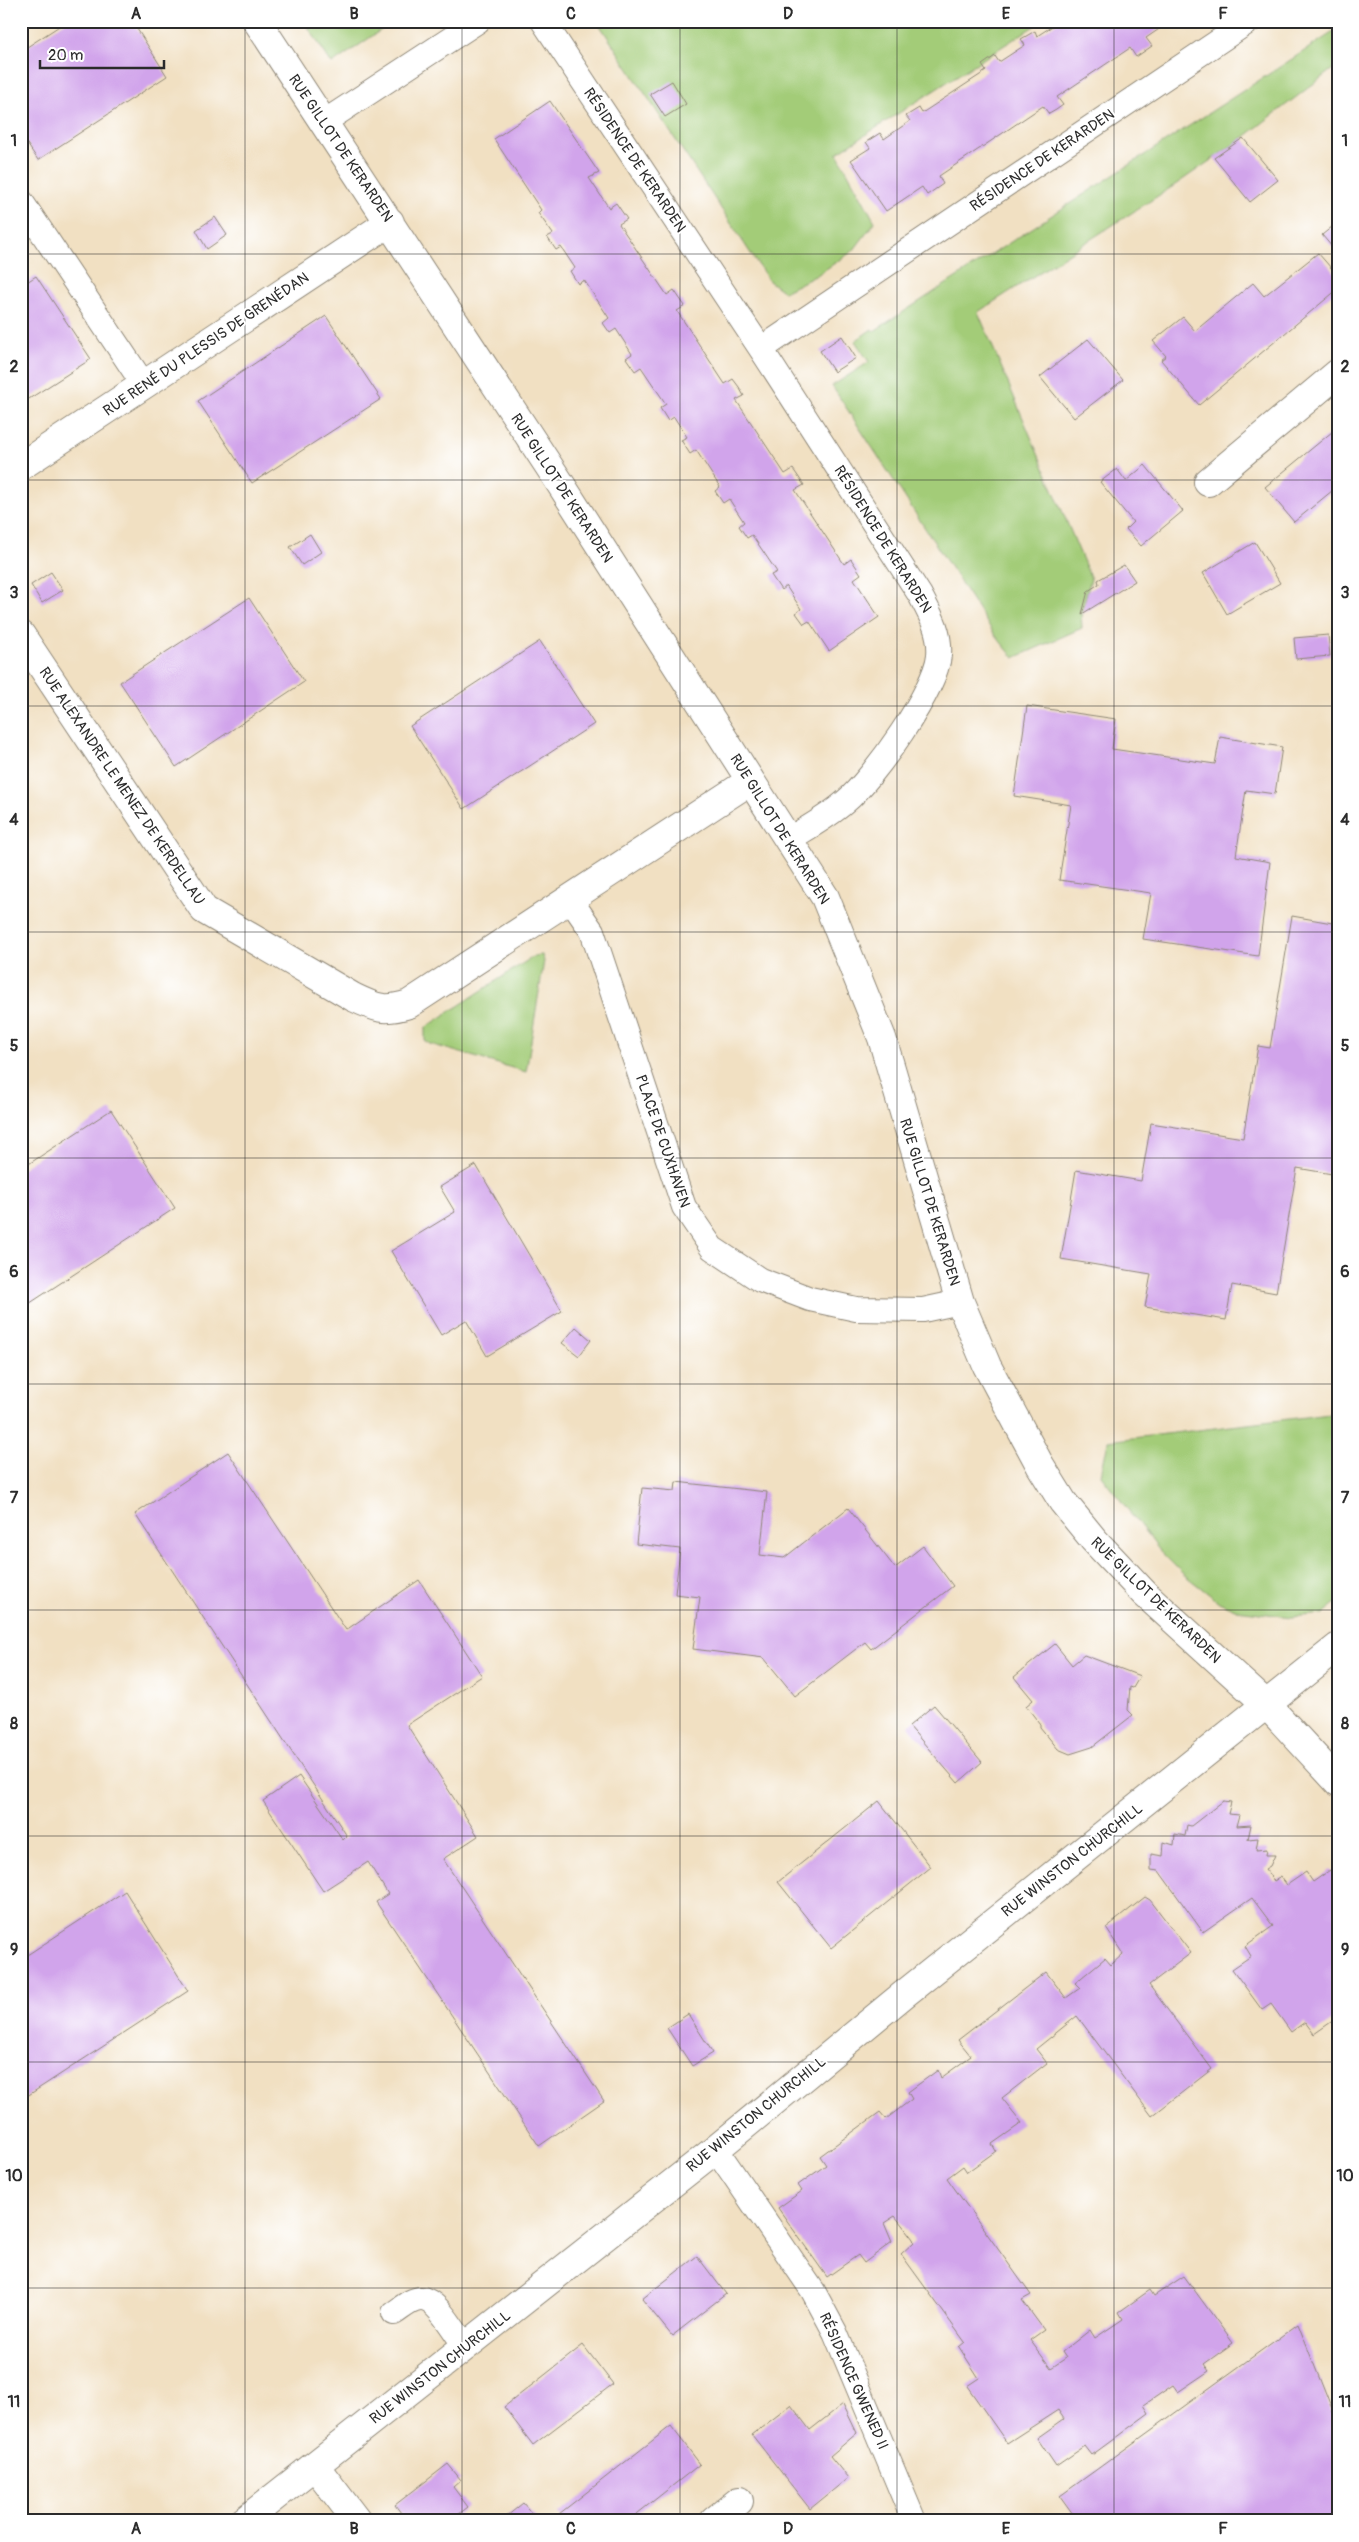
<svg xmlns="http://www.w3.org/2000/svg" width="1359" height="2542" font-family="Pangolin,sans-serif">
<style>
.green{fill:#a3cc78;stroke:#677c52}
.building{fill:#d1a4eb}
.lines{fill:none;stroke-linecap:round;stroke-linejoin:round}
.lane-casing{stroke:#8e8676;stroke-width:26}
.street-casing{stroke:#8e8676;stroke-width:30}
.secondary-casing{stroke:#8e8676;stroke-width:30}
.lane{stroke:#fff;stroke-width:24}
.street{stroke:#fff;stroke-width:28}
.secondary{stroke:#fff;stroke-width:28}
.grid{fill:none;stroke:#2b2b2b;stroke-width:1;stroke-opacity:0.55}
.labels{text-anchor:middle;stroke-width:4;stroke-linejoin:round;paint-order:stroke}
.street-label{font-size:15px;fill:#2b2b2b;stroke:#fff}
.neatline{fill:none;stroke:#2b2b2b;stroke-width:2}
.grid-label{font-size:16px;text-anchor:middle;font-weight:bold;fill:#2b2b2b}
</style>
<rect width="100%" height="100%" fill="#fff"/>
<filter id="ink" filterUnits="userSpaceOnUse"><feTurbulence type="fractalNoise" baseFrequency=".02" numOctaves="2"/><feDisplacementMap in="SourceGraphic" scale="10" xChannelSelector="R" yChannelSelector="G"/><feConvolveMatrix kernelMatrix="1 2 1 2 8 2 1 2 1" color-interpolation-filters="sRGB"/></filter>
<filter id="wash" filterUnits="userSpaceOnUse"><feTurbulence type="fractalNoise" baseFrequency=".0096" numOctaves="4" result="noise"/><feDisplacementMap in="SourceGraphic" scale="20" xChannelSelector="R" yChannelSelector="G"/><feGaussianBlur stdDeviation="1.12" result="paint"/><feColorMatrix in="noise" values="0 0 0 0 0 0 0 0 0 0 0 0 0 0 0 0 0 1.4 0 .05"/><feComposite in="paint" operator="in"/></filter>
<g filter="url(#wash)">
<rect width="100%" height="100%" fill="#f1e0c2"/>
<path class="green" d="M 304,21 L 394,21 L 332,64 Z
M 597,21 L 1042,21 L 837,153 L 875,222 L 853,251 L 817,275 L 784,292 L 769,281 Z
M 1338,29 L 1338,65 L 1243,138 L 1175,185 L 978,312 L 1091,579 L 1081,612 L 1082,628 L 1014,658 L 995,635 L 832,386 L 869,362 L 855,341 L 872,329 L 874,331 Z
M 542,955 L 544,961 L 526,1072 L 430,1044 L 425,1041 L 425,1028 L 534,956 Z
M 1338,1413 L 1338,1602 L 1323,1614 L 1292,1617 L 1237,1610 L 1219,1602 L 1182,1573 L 1160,1551 L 1101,1475 L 1108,1441 Z"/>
<g id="blocks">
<path class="building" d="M 67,21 L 132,21 L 167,76 L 38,160 L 21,135 L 21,51 Z
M 1060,21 L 1171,21 L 1146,38 L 1152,46 L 1136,57 L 1130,48 L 1057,97 L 1063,105 L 1056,110 L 1049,114 L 1043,106 L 939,176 L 943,184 L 927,195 L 922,187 L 886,211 L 851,160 L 870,148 L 866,142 L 880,133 L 884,139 L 910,121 L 906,116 L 919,108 L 922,113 L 986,71 L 982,65 L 995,56 L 999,62 L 1025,45 L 1021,39 L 1035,31 L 1037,36 Z
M 672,81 L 686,104 L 665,117 L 650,94 Z
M 550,101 L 599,173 L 589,178 L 609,208 L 616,203 L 627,219 L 619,224 L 667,295 L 674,290 L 685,306 L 677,311 L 725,384 L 733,379 L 739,387 L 744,396 L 736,400 L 785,474 L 793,469 L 804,485 L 795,490 L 844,564 L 851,559 L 861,574 L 854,579 L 879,617 L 829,651 L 809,621 L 804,624 L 796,613 L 801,609 L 786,586 L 781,590 L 771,575 L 777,572 L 752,535 L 747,538 L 739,526 L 744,522 L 729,499 L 723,503 L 715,491 L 720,487 L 696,450 L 690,454 L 681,440 L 687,437 L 674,417 L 668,421 L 660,408 L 666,404 L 641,367 L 635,371 L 626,358 L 632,354 L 616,329 L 610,333 L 603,323 L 609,318 L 584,280 L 578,284 L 570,271 L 575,268 L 561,247 L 556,250 L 547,237 L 553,234 L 538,213 L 541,210 L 494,139 Z
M 1243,138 L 1278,180 L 1250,202 L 1214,158 Z
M 215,217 L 227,235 L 207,249 L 196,230 Z
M 1338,222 L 1338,254 L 1322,235 Z
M 1318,253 L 1338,276 L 1338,289 L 1199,405 L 1161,360 L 1166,356 L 1153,341 L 1183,317 L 1195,331 L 1253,283 L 1264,296 Z
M 36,276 L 91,359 L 21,404 L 21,286 Z
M 326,316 L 381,399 L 252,483 L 198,401 Z
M 842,336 L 856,358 L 834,372 L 820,351 Z
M 1088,339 L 1123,380 L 1074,418 L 1040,377 Z
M 1338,427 L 1338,486 L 1294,522 L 1265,487 Z
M 1145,465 L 1183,511 L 1141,546 L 1126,529 L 1133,522 L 1100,482 L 1117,469 L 1126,481 Z
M 310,534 L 321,552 L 302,565 L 290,547 Z
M 1255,542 L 1280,583 L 1227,614 L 1203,573 Z
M 1124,565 L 1135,581 L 1082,614 L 1088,591 L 1099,584 L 1098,580 Z
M 51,572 L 63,590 L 42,603 L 31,585 Z
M 249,598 L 304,682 L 176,767 L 120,682 Z
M 1328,635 L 1330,656 L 1296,659 L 1294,638 Z
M 540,641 L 594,724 L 464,809 L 410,726 Z
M 1027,706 L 1116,719 L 1112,749 L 1215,764 L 1220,737 L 1282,747 L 1275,794 L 1246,790 L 1236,856 L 1270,862 L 1258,956 L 1143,939 L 1151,893 L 1059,880 L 1071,805 L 1014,796 Z
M 1292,916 L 1338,924 L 1338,1175 L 1297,1168 L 1276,1293 L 1232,1285 L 1226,1320 L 1145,1307 L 1151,1274 L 1061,1259 L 1076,1170 L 1141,1181 L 1151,1123 L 1243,1138 L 1258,1046 L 1270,1048 Z
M 111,1110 L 175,1208 L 21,1309 L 21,1169 Z
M 476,1165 L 562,1311 L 487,1356 L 466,1320 L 441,1335 L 391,1251 L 455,1212 L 440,1187 Z
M 576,1327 L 591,1340 L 579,1356 L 562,1343 Z
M 228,1452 L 346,1630 L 419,1580 L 482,1676 L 407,1725 L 478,1836 L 443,1859 L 604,2101 L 539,2146 L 376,1902 L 388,1894 L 368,1862 L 323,1891 L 263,1801 L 299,1776 L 343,1840 L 347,1836 L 135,1514 Z
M 676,1482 L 767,1492 L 760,1555 L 784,1558 L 848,1508 L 895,1568 L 923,1546 L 953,1586 L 871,1649 L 865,1642 L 795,1696 L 764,1658 L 693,1649 L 700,1597 L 675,1594 L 680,1549 L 636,1544 L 642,1488 L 675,1491 Z
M 1055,1644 L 1072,1665 L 1084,1655 L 1140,1676 L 1133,1688 L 1130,1687 L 1128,1710 L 1133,1715 L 1092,1747 L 1070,1754 L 1058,1749 L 1040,1727 L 1040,1724 L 1026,1706 L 1033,1700 L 1014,1677 Z
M 934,1705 L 982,1762 L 958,1783 L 909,1726 Z
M 879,1801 L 931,1867 L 831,1948 L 778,1882 Z
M 1223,1801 L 1231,1802 L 1228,1814 L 1240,1815 L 1237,1826 L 1251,1825 L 1248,1839 L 1258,1838 L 1256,1850 L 1267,1849 L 1266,1855 L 1275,1855 L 1270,1866 L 1265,1869 L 1274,1881 L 1281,1877 L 1287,1885 L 1306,1872 L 1313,1882 L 1330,1870 L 1338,1880 L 1338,2025 L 1334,2020 L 1314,2034 L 1305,2022 L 1291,2032 L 1271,2004 L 1262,2010 L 1232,1969 L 1251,1956 L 1245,1946 L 1273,1926 L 1252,1898 L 1203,1932 L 1159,1871 L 1151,1870 L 1151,1854 L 1163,1856 L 1164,1842 L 1174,1845 L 1175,1834 L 1185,1836 L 1187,1825 L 1191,1826 Z
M 125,1891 L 188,1991 L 21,2100 L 21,1959 Z
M 1145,1897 L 1150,1900 L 1191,1953 L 1149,1985 L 1212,2069 L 1152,2116 L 1077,2016 L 1036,2049 L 1047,2063 L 1002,2098 L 1022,2123 L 992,2144 L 996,2151 L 967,2172 L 963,2166 L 947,2178 L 1031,2295 L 1022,2300 L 1044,2330 L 1030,2340 L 1051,2368 L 1066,2358 L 1062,2352 L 1090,2330 L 1095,2338 L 1123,2319 L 1119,2312 L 1150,2290 L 1154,2296 L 1184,2276 L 1233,2343 L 1204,2364 L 1209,2371 L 1178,2392 L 1173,2385 L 1144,2405 L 1149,2413 L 1092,2455 L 1085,2446 L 1056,2466 L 1037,2438 L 1064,2419 L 1058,2410 L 1007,2443 L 967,2386 L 979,2378 L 959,2347 L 965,2342 L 901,2254 L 914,2242 L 913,2239 L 895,2216 L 884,2223 L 892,2242 L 864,2263 L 858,2255 L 827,2277 L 778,2208 L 802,2191 L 798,2185 L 826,2165 L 820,2156 L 880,2112 L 886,2119 L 912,2099 L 908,2092 L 938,2070 L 941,2078 L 971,2056 L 958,2040 L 1046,1972 L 1066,1998 L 1080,1988 L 1075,1983 L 1105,1958 L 1111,1965 L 1123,1954 L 1106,1928 Z
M 688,2014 L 713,2053 L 692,2066 L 667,2028 Z
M 697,2256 L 726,2294 L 672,2336 L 642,2299 Z
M 1298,2324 L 1338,2425 L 1338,2521 L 1078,2521 L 1060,2496 Z
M 583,2345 L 613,2384 L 533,2445 L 504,2407 Z
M 843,2404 L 857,2433 L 830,2456 L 848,2478 L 810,2509 L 752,2435 L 791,2405 L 810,2430 Z
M 671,2426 L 700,2464 L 628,2521 L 564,2521 L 559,2514 Z
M 448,2464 L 461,2480 L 453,2487 L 468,2507 L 450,2521 L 407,2521 L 395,2505 Z
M 523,2503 L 538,2521 L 501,2521 Z"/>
</g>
</g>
<g filter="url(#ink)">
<use href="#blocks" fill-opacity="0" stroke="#8e8676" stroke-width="1"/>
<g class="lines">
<g class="lane-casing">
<path id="lane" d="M 543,21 L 761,349 L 920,595 C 930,614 941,632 939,655 C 936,690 873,779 845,802 C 828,817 807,828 788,840
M 324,122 L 478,21
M 21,201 L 144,385
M 761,349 L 1249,21
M 569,898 L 592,931 L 684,1207 L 712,1248 L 760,1280 L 810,1299 L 856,1309 L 923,1310 L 960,1302
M 716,2149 L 813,2291 L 835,2332 L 914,2521
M 394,2313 C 402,2308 411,2299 421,2299 C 437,2299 456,2334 465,2346"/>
</g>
<g class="street-casing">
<path id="street" d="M 257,21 L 558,480 L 825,897 L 882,1038 L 960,1302 L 987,1366 L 1040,1465 L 1063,1502 L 1094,1540 L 1144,1593 L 1267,1705 L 1338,1782
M 21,466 L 390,222
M 1208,482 L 1338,373
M 21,635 L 204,910 L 353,997 C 376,1008 384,1012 409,1004 L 750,781
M 315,2466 L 357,2521
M 714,2521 L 739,2501"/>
</g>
<g class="secondary-casing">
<path id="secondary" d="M 244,2521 L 716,2149 L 903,1995 L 1338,1647"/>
</g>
<use href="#lane" class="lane"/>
<use href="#street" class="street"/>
<use href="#secondary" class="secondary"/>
</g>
</g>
<path class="grid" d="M 245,21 L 245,2521M 462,21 L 462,2521M 680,21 L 680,2521M 897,21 L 897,2521M 1114,21 L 1114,2521M 21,254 L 1338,254M 21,480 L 1338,480M 21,706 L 1338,706M 21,932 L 1338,932M 21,1158 L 1338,1158M 21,1384 L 1338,1384M 21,1610 L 1338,1610M 21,1836 L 1338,1836M 21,2062 L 1338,2062M 21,2288 L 1338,2288"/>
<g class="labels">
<g class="street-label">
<text transform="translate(341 148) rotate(56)" y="5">RUE GILLOT DE KERARDEN</text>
<text transform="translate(635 160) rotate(56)" y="5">RÉSIDENCE DE KERARDEN</text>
<text transform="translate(1042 160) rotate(-34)" y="5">RÉSIDENCE DE KERARDEN</text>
<text transform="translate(206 344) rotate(-34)" y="5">RUE RENÉ DU PLESSIS DE GRENÉDAN</text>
<text transform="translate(562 488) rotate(57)" y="5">RUE GILLOT DE KERARDEN</text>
<text transform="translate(883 539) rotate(58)" y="5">RÉSIDENCE DE KERARDEN</text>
<text transform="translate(122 786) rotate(56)" y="5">RUE ALEXANDRE LE MENEZ DE KERDELLAU</text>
<text transform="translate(780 829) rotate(58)" y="5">RUE GILLOT DE KERARDEN</text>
<text transform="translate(663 1141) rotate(71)" y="5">PLACE DE CUXHAVEN</text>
<text transform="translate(930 1202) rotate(73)" y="5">RUE GILLOT DE KERARDEN</text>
<text transform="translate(1156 1600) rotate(44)" y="5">RUE GILLOT DE KERARDEN</text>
<text transform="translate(1072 1860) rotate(-38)" y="5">RUE WINSTON CHURCHILL</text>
<text transform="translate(756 2114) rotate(-39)" y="5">RUE WINSTON CHURCHILL</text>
<text transform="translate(440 2367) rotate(-38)" y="5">RUE WINSTON CHURCHILL</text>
<text transform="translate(854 2381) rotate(66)" y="5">RÉSIDENCE GWENED II</text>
</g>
</g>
<rect width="1359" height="2542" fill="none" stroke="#fff" stroke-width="55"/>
<path d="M40 60v8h124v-8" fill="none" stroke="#2b2b2b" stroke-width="2.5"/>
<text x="48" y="60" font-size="15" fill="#2b2b2b" stroke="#ffffff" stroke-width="4" paint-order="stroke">20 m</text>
<rect x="28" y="28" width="1304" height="2486" class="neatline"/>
<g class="grid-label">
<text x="136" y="19">A</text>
<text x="354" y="19">B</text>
<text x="571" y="19">C</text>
<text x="788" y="19">D</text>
<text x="1006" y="19">E</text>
<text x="1223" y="19">F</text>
<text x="14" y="146">1</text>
<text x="1345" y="146">1</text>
<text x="14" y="372">2</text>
<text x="1345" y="372">2</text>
<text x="14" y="598">3</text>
<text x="1345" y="598">3</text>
<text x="14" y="825">4</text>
<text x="1345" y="825">4</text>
<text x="14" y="1051">5</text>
<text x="1345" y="1051">5</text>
<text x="14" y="1277">6</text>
<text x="1345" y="1277">6</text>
<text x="14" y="1503">7</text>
<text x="1345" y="1503">7</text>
<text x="14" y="1729">8</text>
<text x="1345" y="1729">8</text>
<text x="14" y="1955">9</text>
<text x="1345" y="1955">9</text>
<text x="14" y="2181">10</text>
<text x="1345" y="2181">10</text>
<text x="14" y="2407">11</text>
<text x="1345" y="2407">11</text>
<text x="136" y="2534">A</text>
<text x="354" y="2534">B</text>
<text x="571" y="2534">C</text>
<text x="788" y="2534">D</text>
<text x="1006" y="2534">E</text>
<text x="1223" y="2534">F</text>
</g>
</svg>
